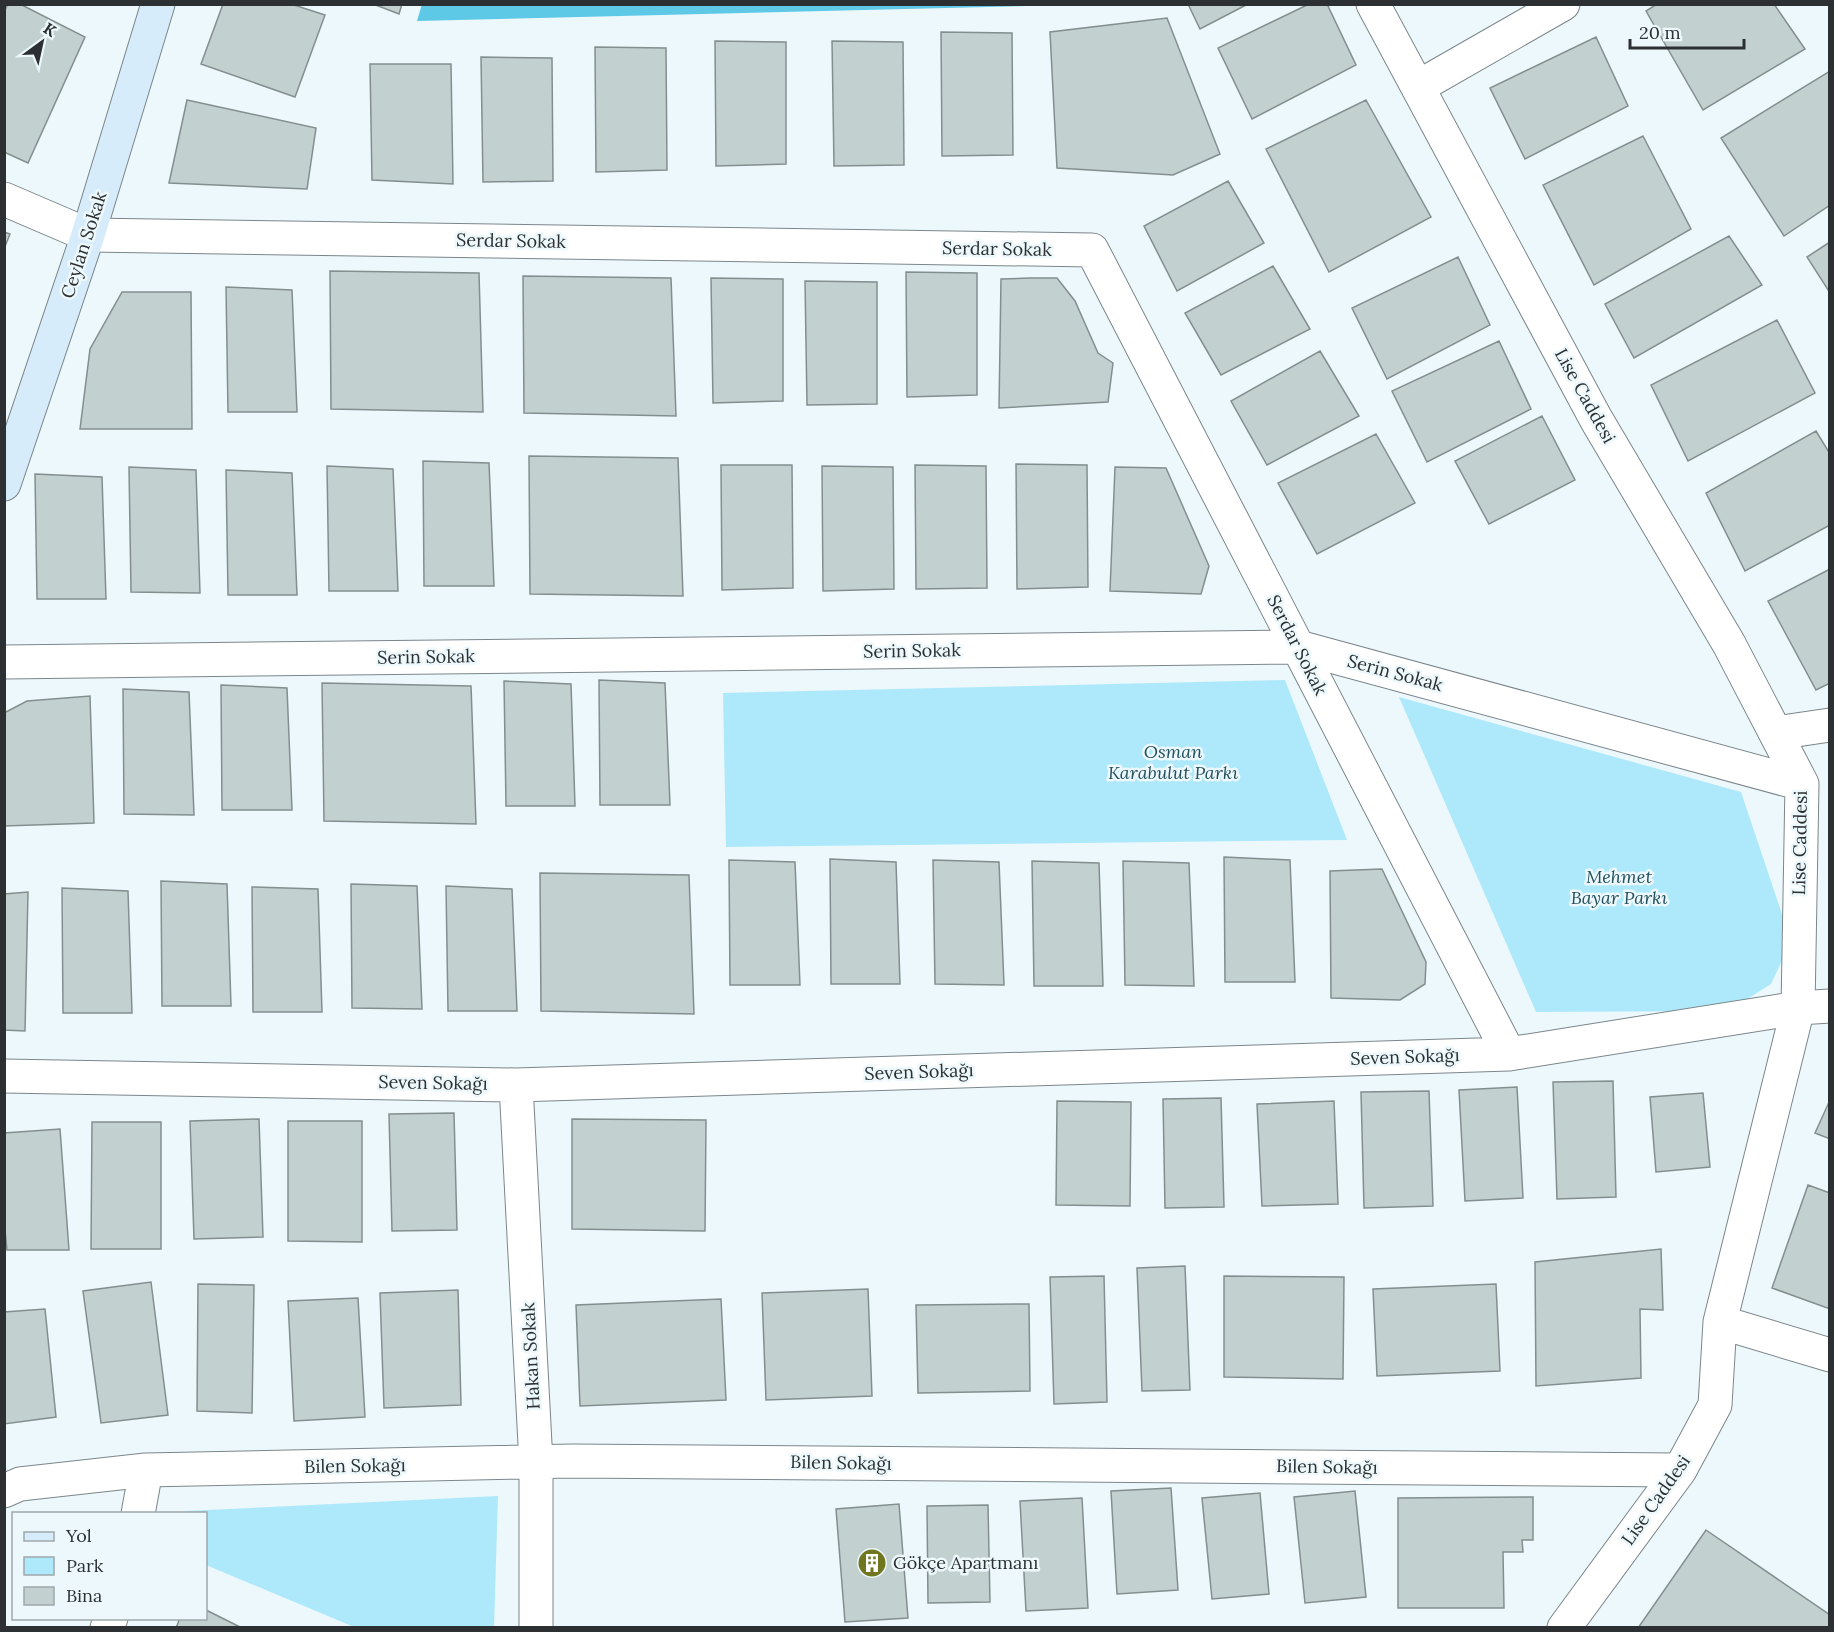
<svg xmlns="http://www.w3.org/2000/svg" width="1834" height="1632" font-family="Lora,serif">
<style>
.green{fill:#aee9fb}
.forest{fill:#5ec9e6}
.building{fill:#c3d0d0;stroke:#838f8f;stroke-width:1.5}
.lines{fill:none;stroke-linecap:round;stroke-linejoin:round}
.street-casing{stroke:#7c868a;stroke-width:35}
.secondary-casing{stroke:#7c868a;stroke-width:35}
.street{stroke:#fff;stroke-width:33}
.secondary{stroke:#d6ecfa;stroke-width:33}
.labels{text-anchor:middle;stroke-width:5;stroke-linejoin:round;paint-order:stroke}
.street-label{font-size:18px;fill:#2c3032;stroke:#ecf8fc}
.park-label{font-size:18px;font-style:italic;fill:#23515e;stroke:#ecf8fc}
.poi-label{font-size:18px;fill:#2c3032;stroke:#ecf8fc;text-anchor:start}
</style>
<rect width="100%" height="100%" fill="#ecf8fc"/>
<path class="green" d="M 1285,680 L 1347,840 L 726,847 L 723,693 Z
M 1399,697 L 1741,792 L 1791,941 L 1771,984 L 1728,1011 L 1536,1012 Z
M 498,1496 L 494,1628 L 354,1627 L 206,1565 L 206,1514 L 186,1513 L 186,1511 Z"/>
<path class="forest" d="M 422,4 L 1069,4 L 1069,5 L 417,21 Z"/>
<path class="building" d="M 8,4 L 20,4 L 85,37 L 28,163 L 4,152 L 4,12 Z
M 223,4 L 291,4 L 325,15 L 295,97 L 201,64 Z
M 373,4 L 402,4 L 399,14 Z
M 1188,4 L 1248,4 L 1200,29 Z
M 1309,4 L 1327,4 L 1356,65 L 1252,119 L 1218,48 Z
M 1657,4 L 1774,4 L 1805,49 L 1703,110 L 1646,11 Z
M 1167,18 L 1220,154 L 1173,175 L 1057,168 L 1050,32 Z
M 941,32 L 1012,33 L 1013,155 L 942,156 Z
M 1596,37 L 1628,106 L 1525,159 L 1490,88 Z
M 715,41 L 786,42 L 786,164 L 716,166 Z
M 832,41 L 903,42 L 904,165 L 834,166 Z
M 595,47 L 666,48 L 667,170 L 596,172 Z
M 481,57 L 552,58 L 553,181 L 483,182 Z
M 370,64 L 451,64 L 453,184 L 372,180 Z
M 1830,71 L 1830,205 L 1784,236 L 1721,138 Z
M 187,100 L 316,128 L 307,189 L 169,183 Z
M 1366,100 L 1431,217 L 1329,272 L 1266,149 Z
M 1643,136 L 1691,229 L 1594,285 L 1543,185 Z
M 1228,181 L 1264,243 L 1177,291 L 1144,226 Z
M 4,232 L 10,234 L 4,249 Z
M 1729,236 L 1762,285 L 1634,358 L 1605,304 Z
M 1830,242 L 1830,293 L 1807,257 Z
M 1458,257 L 1490,325 L 1387,379 L 1352,308 Z
M 1273,266 L 1310,329 L 1221,375 L 1185,313 Z
M 330,271 L 479,273 L 483,412 L 331,409 Z
M 906,272 L 977,273 L 977,395 L 907,397 Z
M 523,276 L 671,278 L 676,416 L 524,413 Z
M 711,278 L 783,279 L 783,401 L 713,403 Z
M 1030,278 L 1057,278 L 1075,301 L 1098,353 L 1113,363 L 1108,402 L 999,408 L 1001,279 Z
M 805,281 L 877,282 L 877,404 L 807,405 Z
M 226,287 L 292,290 L 297,412 L 228,412 Z
M 122,292 L 191,292 L 192,429 L 80,429 L 90,349 Z
M 1777,320 L 1815,393 L 1688,461 L 1651,385 Z
M 1499,341 L 1531,409 L 1427,462 L 1392,391 Z
M 1320,351 L 1359,416 L 1267,465 L 1231,401 Z
M 1542,416 L 1575,480 L 1489,524 L 1455,461 Z
M 1816,431 L 1830,454 L 1830,525 L 1745,571 L 1706,493 Z
M 1376,434 L 1415,503 L 1317,554 L 1278,483 Z
M 529,456 L 678,458 L 683,596 L 530,594 Z
M 423,461 L 489,463 L 494,586 L 424,586 Z
M 1016,464 L 1087,465 L 1088,587 L 1017,589 Z
M 721,465 L 792,465 L 793,588 L 722,590 Z
M 915,465 L 986,466 L 987,588 L 916,589 Z
M 327,466 L 393,469 L 398,591 L 329,591 Z
M 822,466 L 893,467 L 894,589 L 823,591 Z
M 129,467 L 196,470 L 200,593 L 131,592 Z
M 1115,467 L 1166,468 L 1209,566 L 1201,594 L 1110,591 Z
M 226,470 L 292,473 L 297,595 L 228,595 Z
M 35,474 L 102,477 L 106,599 L 37,599 Z
M 1830,569 L 1830,683 L 1816,690 L 1768,601 Z
M 599,680 L 665,683 L 670,805 L 600,805 Z
M 504,681 L 571,684 L 575,806 L 506,806 Z
M 322,683 L 471,686 L 476,824 L 324,821 Z
M 221,685 L 287,688 L 292,810 L 222,810 Z
M 123,689 L 189,692 L 194,815 L 124,814 Z
M 90,696 L 94,823 L 4,826 L 4,713 L 27,701 Z
M 1224,857 L 1290,860 L 1295,982 L 1225,982 Z
M 830,859 L 896,862 L 900,984 L 831,984 Z
M 729,860 L 795,862 L 800,985 L 730,985 Z
M 933,860 L 999,862 L 1004,985 L 935,984 Z
M 1032,861 L 1099,863 L 1103,986 L 1034,986 Z
M 1123,861 L 1189,863 L 1194,986 L 1125,985 Z
M 1382,869 L 1426,962 L 1425,984 L 1400,1000 L 1331,998 L 1330,871 Z
M 540,873 L 689,875 L 694,1014 L 541,1011 Z
M 161,881 L 227,884 L 231,1006 L 162,1006 Z
M 351,884 L 417,886 L 422,1009 L 352,1008 Z
M 446,886 L 512,889 L 517,1011 L 448,1011 Z
M 252,887 L 318,889 L 322,1012 L 253,1012 Z
M 62,888 L 128,891 L 132,1013 L 63,1013 Z
M 28,892 L 25,1031 L 4,1030 L 4,894 Z
M 1613,1081 L 1616,1197 L 1557,1199 L 1553,1082 Z
M 1517,1087 L 1523,1198 L 1465,1201 L 1459,1090 Z
M 1429,1091 L 1433,1206 L 1364,1208 L 1361,1092 Z
M 1703,1093 L 1710,1167 L 1656,1172 L 1650,1097 Z
M 1221,1098 L 1224,1207 L 1165,1208 L 1163,1099 Z
M 1830,1100 L 1830,1139 L 1815,1133 Z
M 1057,1101 L 1131,1102 L 1130,1206 L 1056,1205 Z
M 1334,1101 L 1338,1204 L 1262,1206 L 1257,1104 Z
M 454,1113 L 457,1230 L 392,1231 L 389,1114 Z
M 259,1119 L 263,1237 L 194,1239 L 190,1121 Z
M 572,1119 L 706,1120 L 705,1231 L 572,1229 Z
M 288,1121 L 362,1121 L 362,1242 L 288,1241 Z
M 92,1122 L 161,1122 L 161,1249 L 91,1249 Z
M 60,1129 L 69,1250 L 7,1250 L 4,1220 L 4,1133 Z
M 1808,1185 L 1830,1193 L 1830,1309 L 1772,1288 Z
M 1661,1249 L 1663,1310 L 1640,1309 L 1641,1378 L 1536,1386 L 1535,1262 Z
M 1185,1266 L 1190,1390 L 1142,1391 L 1137,1268 Z
M 1104,1276 L 1107,1402 L 1054,1404 L 1050,1277 Z
M 1224,1276 L 1344,1277 L 1343,1379 L 1224,1377 Z
M 151,1282 L 168,1415 L 101,1423 L 83,1291 Z
M 198,1284 L 254,1285 L 252,1413 L 197,1411 Z
M 1496,1284 L 1500,1371 L 1377,1376 L 1373,1289 Z
M 868,1289 L 872,1396 L 766,1400 L 762,1293 Z
M 458,1290 L 461,1405 L 384,1408 L 380,1293 Z
M 358,1298 L 365,1417 L 294,1421 L 288,1301 Z
M 721,1299 L 726,1400 L 580,1406 L 576,1305 Z
M 1029,1304 L 1030,1391 L 918,1393 L 916,1305 Z
M 45,1309 L 56,1417 L 4,1424 L 4,1312 Z
M 1171,1488 L 1178,1590 L 1117,1594 L 1111,1491 Z
M 1355,1491 L 1366,1597 L 1305,1603 L 1294,1497 Z
M 1260,1493 L 1269,1594 L 1212,1599 L 1202,1498 Z
M 1533,1497 L 1533,1540 L 1522,1540 L 1523,1552 L 1503,1552 L 1504,1608 L 1398,1608 L 1398,1498 Z
M 1082,1498 L 1088,1608 L 1026,1611 L 1020,1501 Z
M 899,1504 L 908,1618 L 845,1622 L 836,1509 Z
M 988,1505 L 990,1602 L 928,1603 L 927,1506 Z
M 1706,1530 L 1830,1615 L 1830,1628 L 1638,1628 Z
M 206,1610 L 242,1628 L 176,1628 L 180,1618 L 206,1618 Z"/>
<g class="lines">
<g class="street-casing">
<path id="street" d="M 1373,4 L 1596,419 L 1729,644 L 1802,784 L 1798,1008 L 1720,1322 L 1715,1405 L 1680,1470 L 1564,1628
M 1418,87 L 1563,4
M 4,199 L 88,235 L 1092,250 L 1509,1054
M 4,662 L 1298,647 L 1802,784
M 1776,733 L 1830,725
M 4,1076 L 516,1085 L 1509,1054 L 1798,1008 L 1830,1006
M 516,1085 L 536,1463 L 536,1628
M 1720,1322 L 1830,1355
M 4,1491 L 20,1484 L 146,1470 L 573,1461 L 1680,1470
M 138,1514 L 146,1470
M 107,1628 L 111,1618"/>
</g>
<g class="secondary-casing">
<path id="secondary" d="M 4,484 L 88,235 L 158,4"/>
</g>
<use href="#street" class="street"/>
<use href="#secondary" class="secondary"/>
</g>
<defs>
<g id="building-disc" transform="scale(1.5)"><circle r="9.5" fill="#6f761f" stroke="#ecf8fc"/><path d="M-4-6H4V6H1V3H-1V6H-4ZM-2.5-4.3h1.7v1.8h-1.7ZM.8-4.3h1.7v1.8H.8ZM-2.5-1h1.7V.8h-1.7ZM.8-1h1.7V.8H.8Z" fill="#fff"/></g>
</defs>
<g fill-rule="evenodd">
<use href="#building-disc" x="872" y="1563"/>
</g>
<g class="labels">
<g class="street-label">
<text transform="translate(511 241) rotate(1)" y="6">Serdar Sokak</text>
<text transform="translate(84 245) rotate(-72)" y="6">Ceylan Sokak</text>
<text transform="translate(997 249) rotate(1)" y="6">Serdar Sokak</text>
<text transform="translate(1585 396) rotate(61)" y="6">Lise Caddesi</text>
<text transform="translate(1297 645) rotate(63)" y="6">Serdar Sokak</text>
<text transform="translate(912 651) rotate(-1)" y="6">Serin Sokak</text>
<text transform="translate(426 657) rotate(-1)" y="6">Serin Sokak</text>
<text transform="translate(1395 673) rotate(15)" y="6">Serin Sokak</text>
<text transform="translate(1800 843) rotate(-89)" y="6">Lise Caddesi</text>
<text transform="translate(1405 1057) rotate(-2)" y="6">Seven Sokağı</text>
<text transform="translate(919 1072) rotate(-2)" y="6">Seven Sokağı</text>
<text transform="translate(433 1083) rotate(1)" y="6">Seven Sokağı</text>
<text transform="translate(531 1356) rotate(-93)" y="6">Hakan Sokak</text>
<text transform="translate(841 1463) rotate(1)" y="6">Bilen Sokağı</text>
<text transform="translate(355 1466) rotate(-1)" y="6">Bilen Sokağı</text>
<text transform="translate(1327 1467) rotate(1)" y="6">Bilen Sokağı</text>
<text transform="translate(1656 1500) rotate(-55)" y="6">Lise Caddesi</text>
</g>
<g class="park-label">
<text x="1173" y="758">Osman<tspan x="1173" dy="21">Karabulut Parkı</tspan></text>
<text x="1619" y="883">Mehmet<tspan x="1619" dy="21">Bayar Parkı</tspan></text>
</g>
<g class="poi-label">
<text x="893" y="1569">Gökçe Apartmanı</text>
</g>
</g>
<rect width="1834" height="1632" fill="none" stroke="#2c3032" stroke-width="12"/>
<rect x="12" y="1512" width="195" height="108" fill="#ecf8fc" stroke="#9fa8ab" stroke-width="1.5"/>
<rect x="24" y="1532" width="30" height="9" fill="#d6ecfa" stroke="#9fa8ab" stroke-width="1.5"/>
<text x="66" y="1542" font-size="18" fill="#2c3032">Yol</text>
<rect x="24" y="1557" width="30" height="18" fill="#aee9fb" stroke="#9fa8ab" stroke-width="1.5"/>
<text x="66" y="1572" font-size="18" fill="#2c3032">Park</text>
<rect x="24" y="1587" width="30" height="18" fill="#c3d0d0" stroke="#9fa8ab" stroke-width="1.5"/>
<text x="66" y="1602" font-size="18" fill="#2c3032">Bina</text>
<g transform="translate(42 42) rotate(33)" stroke="#ecf8fc" stroke-width="4.5" paint-order="stroke">
<path d="M0-4.5L10 22L0 15L-10 22Z" fill="#2c3032"/>
<text y="-9" font-size="16" font-weight="bold" text-anchor="middle" fill="#2c3032">K</text>
</g>
<path d="M1630 39v9h114v-9" fill="none" stroke="#2c3032" stroke-width="3"/>
<text x="1639" y="39" font-size="18" fill="#2c3032" stroke="#ecf8fc" stroke-width="4.5" paint-order="stroke">20 m</text>
</svg>
